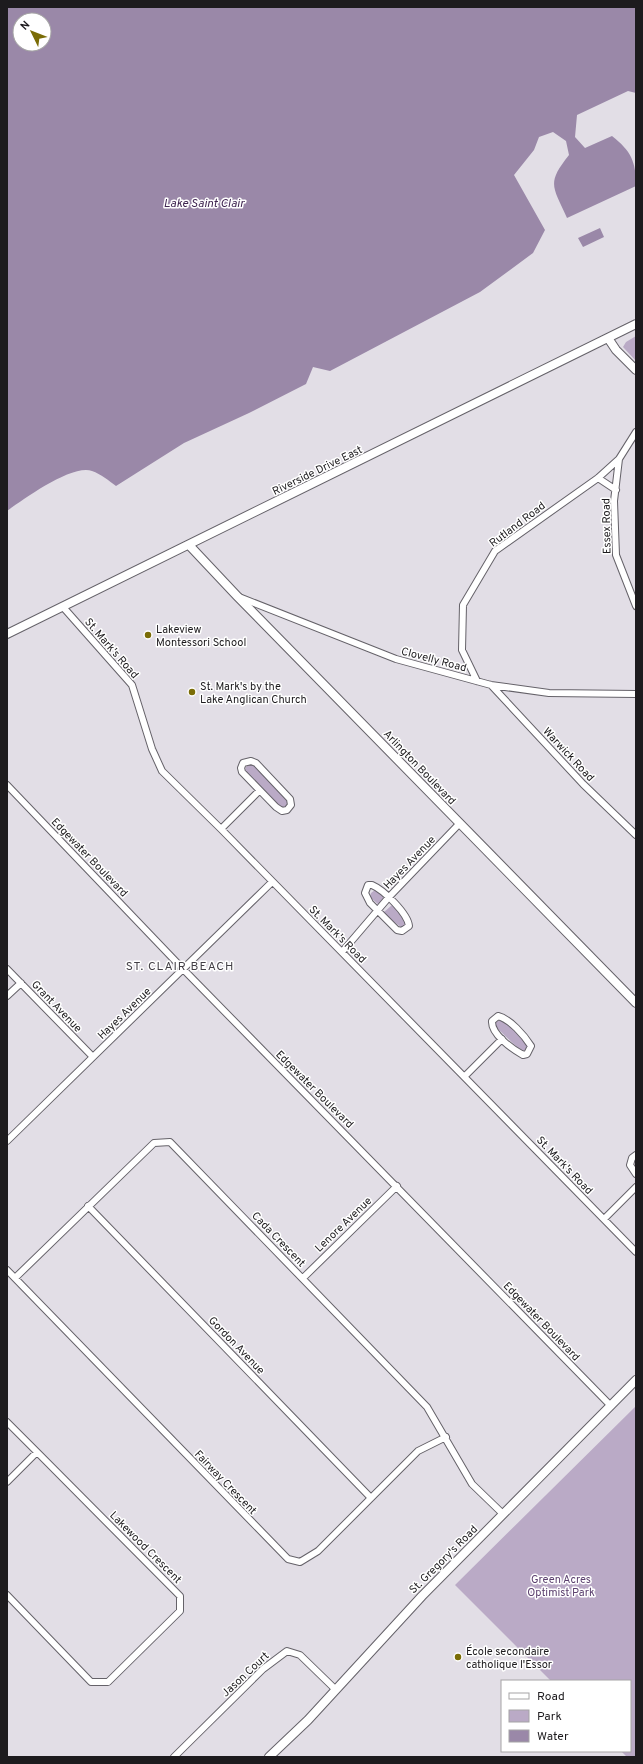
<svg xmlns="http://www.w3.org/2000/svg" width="643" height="1764" font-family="Overpass,sans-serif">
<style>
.green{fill:#baaac6}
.water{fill:#9a88a8;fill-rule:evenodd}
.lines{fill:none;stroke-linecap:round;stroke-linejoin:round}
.minor-casing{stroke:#656269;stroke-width:8}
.tertiary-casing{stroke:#656269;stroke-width:10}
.minor{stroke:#fff;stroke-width:6}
.tertiary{stroke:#fff;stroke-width:8}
.poi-dot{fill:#7a6c06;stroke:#fff;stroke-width:1.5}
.labels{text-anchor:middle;stroke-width:3;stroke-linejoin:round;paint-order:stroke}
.street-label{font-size:11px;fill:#1d1b1e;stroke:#fff}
.poi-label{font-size:11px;fill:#1d1b1e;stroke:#fff;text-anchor:start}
.park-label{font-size:11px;fill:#5c416f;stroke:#fff}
.water-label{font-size:12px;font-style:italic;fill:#3f2550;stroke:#fff}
.neighbourhood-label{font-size:12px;letter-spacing:1px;fill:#423e45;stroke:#fff}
</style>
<rect width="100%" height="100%" fill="#e2dee6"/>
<path class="green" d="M 636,336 L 636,361 L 623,347 L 626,342 Z
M 250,764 L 255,765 L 288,800 L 286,807 L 283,808 L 277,804 L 245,771 L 246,767 Z
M 375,890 L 383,895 L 383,900 L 379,905 L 370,897 L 371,893 Z
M 392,905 L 404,918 L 405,925 L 402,928 L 383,913 Z
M 501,1020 L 508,1024 L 526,1043 L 528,1046 L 525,1050 L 520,1050 L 497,1028 L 495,1026 L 496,1022 Z
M 636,1406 L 636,1757 L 627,1757 L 621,1751 L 630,1751 L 630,1681 L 551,1681 L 455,1585 Z"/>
<path class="water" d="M 7,7 L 636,7 L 636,93 L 628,91 L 577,115 L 575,137 L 585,148 L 612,136 C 631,151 636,161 636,186 L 567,218 C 553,186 546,184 569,155 L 566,141 L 553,132 L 539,137 L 534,150 L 514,175 L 545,230 L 533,253 L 480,292 L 330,371 L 313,367 L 306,384 L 249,413 L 184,443 L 116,486 C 109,481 101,474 92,471 C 72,464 24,499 7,511 ZM 20,20 L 44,20 L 44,44 L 20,44 Z
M 600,228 L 604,237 L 583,247 L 578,238 Z"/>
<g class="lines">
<g class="minor-casing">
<path id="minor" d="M 619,459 L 614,501 L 616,555 L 636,606
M 598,478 L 616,490
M 239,597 L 396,659 L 491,685 L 549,693 L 636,694
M 63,607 L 132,685 L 152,749 L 162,771 L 221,829 L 636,1252
M 477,681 L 462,650 L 463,605 L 495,551 L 598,478 L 619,459 L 636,432
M 491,685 L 583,784 L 636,835
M 251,761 L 256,763 L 290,799 L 291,805 L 287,810 L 282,811 L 276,807 L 242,772 L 241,768 L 243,763 Z
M 7,785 L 183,969 L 611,1406
M 221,829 L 259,791
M 368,885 L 372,885 C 384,890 408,914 409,926 L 402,931 L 397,930 L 370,903 L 365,893 Z
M 342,952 L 389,897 L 460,823
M 7,969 L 93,1057
M 7,996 L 21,983
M 498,1016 C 510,1019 524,1035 531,1046 L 527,1054 L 523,1055 C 512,1049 491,1034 492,1021 Z
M 465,1076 L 502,1039
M 7,1141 L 272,882
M 636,1155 L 632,1158 L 630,1165 L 636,1174
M 88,1206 L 371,1498
M 604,1219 L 636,1187
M 7,1270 L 288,1559 L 300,1562 L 318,1551 L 418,1451 L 446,1437
M 15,1278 L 154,1143 L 170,1142 L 427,1407 L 472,1484 L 503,1514
M 303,1278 L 397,1186
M 7,1422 L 37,1452 L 7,1482
M 7,1595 L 91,1682 L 108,1682 L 180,1611 L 180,1596 L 37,1452
M 174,1757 L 263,1669 L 287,1651 L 300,1655 L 335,1689"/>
</g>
<g class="tertiary-casing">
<path id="tertiary" d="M 608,338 L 616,350 L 636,370
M 189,545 L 237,596 L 636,1003
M 7,634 L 636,324
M 269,1757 L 308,1720 L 422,1596 L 636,1380"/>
</g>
<use href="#minor" class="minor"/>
<use href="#tertiary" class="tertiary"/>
</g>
<g class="poi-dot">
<circle cx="148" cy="635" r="4"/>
<circle cx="192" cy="692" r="4"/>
<circle cx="458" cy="1657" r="4"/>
</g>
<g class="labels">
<g class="street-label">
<text transform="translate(317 470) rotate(-26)" y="4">Riverside Drive East</text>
<text transform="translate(517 524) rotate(-37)" y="4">Rutland Road</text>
<text transform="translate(606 526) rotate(-91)" y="4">Essex Road</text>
<text transform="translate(112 648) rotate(49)" y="4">St. Mark's Road</text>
<text transform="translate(434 659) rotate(15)" y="4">Clovelly Road</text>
<text transform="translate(569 754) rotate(47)" y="4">Warwick Road</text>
<text transform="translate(420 767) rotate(46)" y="4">Arlington Boulevard</text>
<text transform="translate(90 857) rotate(46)" y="4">Edgewater Boulevard</text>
<text transform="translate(409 862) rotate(-46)" y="4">Hayes Avenue</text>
<text transform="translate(338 934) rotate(45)" y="4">St. Mark's Road</text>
<text transform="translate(57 1006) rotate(46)" y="4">Grant Avenue</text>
<text transform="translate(124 1013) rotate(-44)" y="4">Hayes Avenue</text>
<text transform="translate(315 1089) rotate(45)" y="4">Edgewater Boulevard</text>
<text transform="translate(565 1165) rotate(46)" y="4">St. Mark's Road</text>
<text transform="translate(343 1224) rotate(-44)" y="4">Lenore Avenue</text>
<text transform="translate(279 1239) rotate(46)" y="4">Cada Crescent</text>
<text transform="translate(542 1321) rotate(46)" y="4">Edgewater Boulevard</text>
<text transform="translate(237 1345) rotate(46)" y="4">Gordon Avenue</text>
<text transform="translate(226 1482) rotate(46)" y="4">Fairway Crescent</text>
<text transform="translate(146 1547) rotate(45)" y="4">Lakewood Crescent</text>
<text transform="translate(443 1559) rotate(-45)" y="4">St. Gregory's Road</text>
<text transform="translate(245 1674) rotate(-43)" y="4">Jason Court</text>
</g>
<g class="poi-label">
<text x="156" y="633">Lakeview<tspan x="156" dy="13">Montessori School</tspan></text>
<text x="200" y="690">St. Mark's by the<tspan x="200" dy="13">Lake Anglican Church</tspan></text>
<text x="466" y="1655">École secondaire<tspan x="466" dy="13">catholique l'Essor</tspan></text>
</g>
<g class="park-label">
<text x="561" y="1583">Green Acres<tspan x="561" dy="13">Optimist Park</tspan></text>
</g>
<g class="water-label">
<text x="204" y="207">Lake Saint Clair</text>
</g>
<g class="neighbourhood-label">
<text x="180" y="970">ST. CLAIR BEACH</text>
</g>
</g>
<rect width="643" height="1764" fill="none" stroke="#1d1b1e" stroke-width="16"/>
<rect x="501" y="1680" width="130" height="72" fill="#ffffff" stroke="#a5a4a5"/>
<rect x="509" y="1693" width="20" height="6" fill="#ffffff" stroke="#a5a4a5"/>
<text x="537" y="1700" font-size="12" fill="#1d1b1e">Road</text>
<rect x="509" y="1710" width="20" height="12" fill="#baaac6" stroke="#a5a4a5"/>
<text x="537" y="1720" font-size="12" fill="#1d1b1e">Park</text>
<rect x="509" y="1730" width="20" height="12" fill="#9a88a8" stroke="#a5a4a5"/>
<text x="537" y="1740" font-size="12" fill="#1d1b1e">Water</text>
<g transform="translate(32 32) rotate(313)"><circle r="19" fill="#ffffff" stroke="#a5a4a5"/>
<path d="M0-3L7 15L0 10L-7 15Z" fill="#7a6c06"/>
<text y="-6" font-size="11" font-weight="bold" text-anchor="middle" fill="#1d1b1e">N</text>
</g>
</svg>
